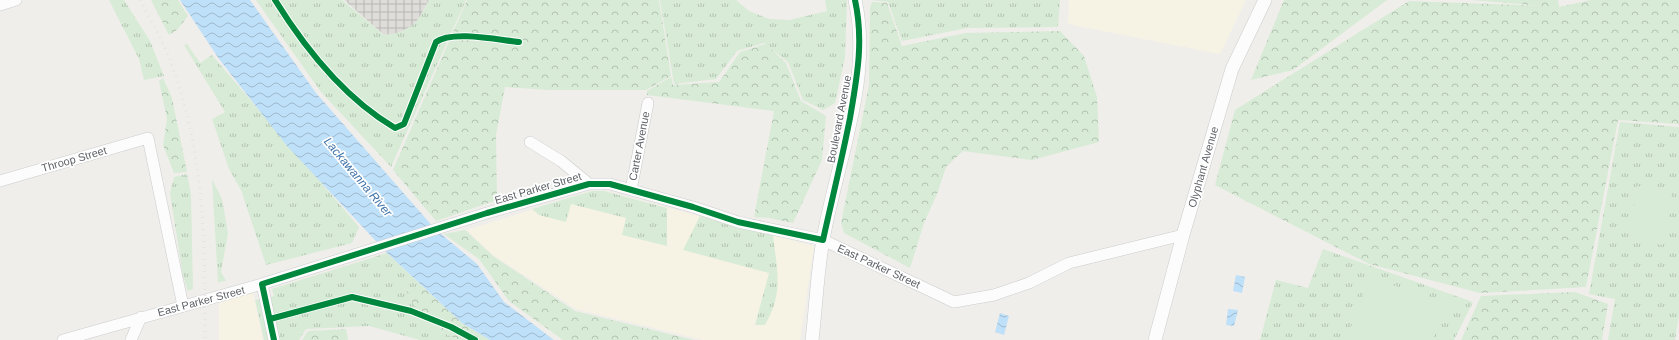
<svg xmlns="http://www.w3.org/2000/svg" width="1679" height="340" font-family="Helvetica,sans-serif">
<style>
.commercial{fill:#f7f3e4}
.industrial{fill:url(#industrial-grid)}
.grass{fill:url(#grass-tufts)}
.forest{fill:url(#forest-crowns)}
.pitch{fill:#d8ebd6}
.water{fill:url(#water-waves)}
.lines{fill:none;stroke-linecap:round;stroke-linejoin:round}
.minor-casing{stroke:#cbcccc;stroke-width:12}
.tertiary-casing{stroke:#cbcccc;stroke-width:14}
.minor{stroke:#fdfcfc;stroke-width:11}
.tertiary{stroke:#fdfcfc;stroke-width:13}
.rail{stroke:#e4e4e4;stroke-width:3;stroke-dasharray:1 5;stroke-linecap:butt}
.cycleway-casing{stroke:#fff;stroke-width:8}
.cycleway{stroke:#00873e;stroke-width:6}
.labels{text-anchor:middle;stroke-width:3.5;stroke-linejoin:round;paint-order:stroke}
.street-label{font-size:11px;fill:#5f6368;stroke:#fff}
.water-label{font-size:12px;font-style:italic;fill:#4174aa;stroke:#fff}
</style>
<defs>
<pattern id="industrial-grid" width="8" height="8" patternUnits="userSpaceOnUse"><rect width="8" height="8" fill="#dfddda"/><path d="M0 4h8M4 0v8" fill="none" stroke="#b8b7b5"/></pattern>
<pattern id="grass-tufts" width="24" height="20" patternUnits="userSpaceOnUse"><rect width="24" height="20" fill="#d8ebd6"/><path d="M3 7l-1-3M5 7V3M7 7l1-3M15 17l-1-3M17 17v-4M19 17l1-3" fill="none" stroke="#b2c2b1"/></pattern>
<pattern id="forest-crowns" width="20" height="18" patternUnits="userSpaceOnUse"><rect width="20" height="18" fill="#d8ebd6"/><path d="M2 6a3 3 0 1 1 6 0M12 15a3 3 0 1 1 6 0" fill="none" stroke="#b2c2b1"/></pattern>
<pattern id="water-waves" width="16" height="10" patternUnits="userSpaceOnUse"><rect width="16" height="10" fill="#bfe0f9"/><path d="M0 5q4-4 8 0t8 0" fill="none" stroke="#9eb9cd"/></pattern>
</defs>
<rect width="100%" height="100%" fill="#efeeea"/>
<path class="commercial" d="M 1069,0 L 1246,0 L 1220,54 L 1068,24 Z
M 592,191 L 604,191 L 814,246 L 800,340 L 703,340 L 576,309 L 493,255 L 467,230 Z
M 253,293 L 263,340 L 219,340 L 219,303 Z"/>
<path class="industrial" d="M 344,0 L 429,0 L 421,15 L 414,25 L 396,34 L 384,35 Z"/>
<path class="grass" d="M 109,0 L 124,0 L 150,41 L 164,76 L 144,80 L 139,59 Z
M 256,0 L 342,0 L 384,35 C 410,33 419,22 429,0 L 466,0 L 391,167 L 321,92 Z
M 660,0 L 736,0 L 749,11 L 769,19 L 789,20 L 827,11 L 825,0 L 847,0 L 845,57 L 835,103 L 823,110 L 803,100 L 788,62 L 764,43 L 737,51 L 716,79 L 674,84 Z
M 871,0 L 1060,0 L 1058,27 L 967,28 L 902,41 L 888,2 Z
M 187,44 L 200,63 L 212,55 L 359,227 L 352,243 L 266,265 L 241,190 L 229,169 L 212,119 L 225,112 L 184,45 Z
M 1620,122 L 1679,127 L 1679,315 L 1675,340 L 1608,340 L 1615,299 L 1589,294 Z
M 187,174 L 191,194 L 193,289 L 188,291 L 183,276 L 170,193 L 174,177 Z
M 212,179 L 222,199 L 228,233 L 221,272 L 226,281 L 218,282 Z
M 592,191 L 604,191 L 667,208 L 667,246 L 622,235 L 626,218 L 571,204 L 566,222 L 539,215 L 532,209 Z
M 700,216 L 773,235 C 777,271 784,292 765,325 L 755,325 L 769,273 L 683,250 Z
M 1323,249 L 1473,302 L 1454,340 L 1260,340 L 1276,280 L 1308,288 Z
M 387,253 L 421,285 L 406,290 L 412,302 L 434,328 L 458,340 L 420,340 L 369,326 L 306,329 L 299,340 L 264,340 L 255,300 L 274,296 L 272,289 Z"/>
<path class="forest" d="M 151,0 L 178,0 L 188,16 L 177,30 L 169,35 Z
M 467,0 L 659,0 L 671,76 L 646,90 L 549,90 L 505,87 L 496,135 L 497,200 L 436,221 L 393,170 Z
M 1284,0 L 1387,0 L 1293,70 L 1251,80 Z
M 1471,0 L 1558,0 L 1559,7 L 1591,0 L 1679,0 L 1679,124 L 1618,120 L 1586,287 L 1480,293 L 1369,264 L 1215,185 L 1235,110 L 1409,1 L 1543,6 Z
M 872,2 L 887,3 L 902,46 L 966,33 L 1060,31 L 1084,56 L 1097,97 L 1099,142 L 1032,160 L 963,151 L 946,167 L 937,194 L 924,223 L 910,268 L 844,233 L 841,223 L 869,85 L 870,8 Z
M 766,44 L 786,63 L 801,101 L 826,116 L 822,160 L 793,223 L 769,218 L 754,217 L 774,111 L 647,95 L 647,91 L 671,77 L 673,85 L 719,82 L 740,52 Z
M 163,78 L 172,98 L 187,172 L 174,173 L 163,145 L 167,119 L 159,81 Z
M 465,230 L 493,256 L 575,311 L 694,340 L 563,340 L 509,301 L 479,259 L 444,234 Z
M 421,285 L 462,323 L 490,340 L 458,340 L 434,328 L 412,302 L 406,290 Z
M 1575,292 L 1608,304 L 1602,340 L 1461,340 L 1481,296 Z
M 346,329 L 348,340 L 302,340 L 308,331 Z"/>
<path class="pitch" d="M 1637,186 L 1672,192 L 1663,245 L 1629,240 Z
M 1370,277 L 1450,305 L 1432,340 L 1346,340 Z"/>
<path class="water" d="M 180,0 L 250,0 L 316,93 L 435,229 L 477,264 L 504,302 L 554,340 L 490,340 L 462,323 L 387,253 L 287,146 L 219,59 Z
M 1236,275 L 1245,277 L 1242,293 L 1233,291 Z
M 1228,309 L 1238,310 L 1234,326 L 1226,325 Z
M 1000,313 L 1009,316 L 1004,335 L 995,332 Z"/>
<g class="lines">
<g class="minor-casing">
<path id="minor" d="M 0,5 L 16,0
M 530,142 L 561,161 L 589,184
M 0,181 L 148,138 L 183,306
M 631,190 L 648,103
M 262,284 L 274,340
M 63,340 L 262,284 L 487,213 L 589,184 L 610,184 L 693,207 L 738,222 L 823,240 L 954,302 L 994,295 L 1029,283 L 1069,263 L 1183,235
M 131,340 L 141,317"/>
</g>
<g class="tertiary-casing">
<path id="tertiary" d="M 812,340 C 816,307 817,273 823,240 C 836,163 873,79 855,0
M 1155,340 L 1183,235 L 1232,69 L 1265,0"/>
</g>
<use href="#minor" class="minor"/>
<use href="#tertiary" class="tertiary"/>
<path class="rail" d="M 140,0 C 148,16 158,32 165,48 C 205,143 205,239 205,340"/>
<g class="cycleway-casing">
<path id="cycleway" d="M 275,0 C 306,50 344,98 395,128 L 404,124 L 436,42 C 452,30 499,40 519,42
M 270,319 L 352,297 L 411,311 L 451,327 L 475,340
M 274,340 L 262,284 L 487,213 L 589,184 L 610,184 L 693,207 L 738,222 L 823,240 C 832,199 842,159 850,118 C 857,77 864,41 855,0"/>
</g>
<use href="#cycleway" class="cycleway"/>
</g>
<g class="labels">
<g class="street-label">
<text transform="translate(839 119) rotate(-79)" y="4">Boulevard Avenue</text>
<text transform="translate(639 146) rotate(-79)" y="4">Carter Avenue</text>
<text transform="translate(74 159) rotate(-16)" y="4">Throop Street</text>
<text transform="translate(1203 167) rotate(-74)" y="4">Olyphant Avenue</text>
<text transform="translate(538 188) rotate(-16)" y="4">East Parker Street</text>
<text transform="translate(879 266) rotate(25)" y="4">East Parker Street</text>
<text transform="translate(201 301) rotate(-15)" y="4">East Parker Street</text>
</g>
<g class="water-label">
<text transform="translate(358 177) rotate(50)" y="4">Lackawanna River</text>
</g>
</g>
</svg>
